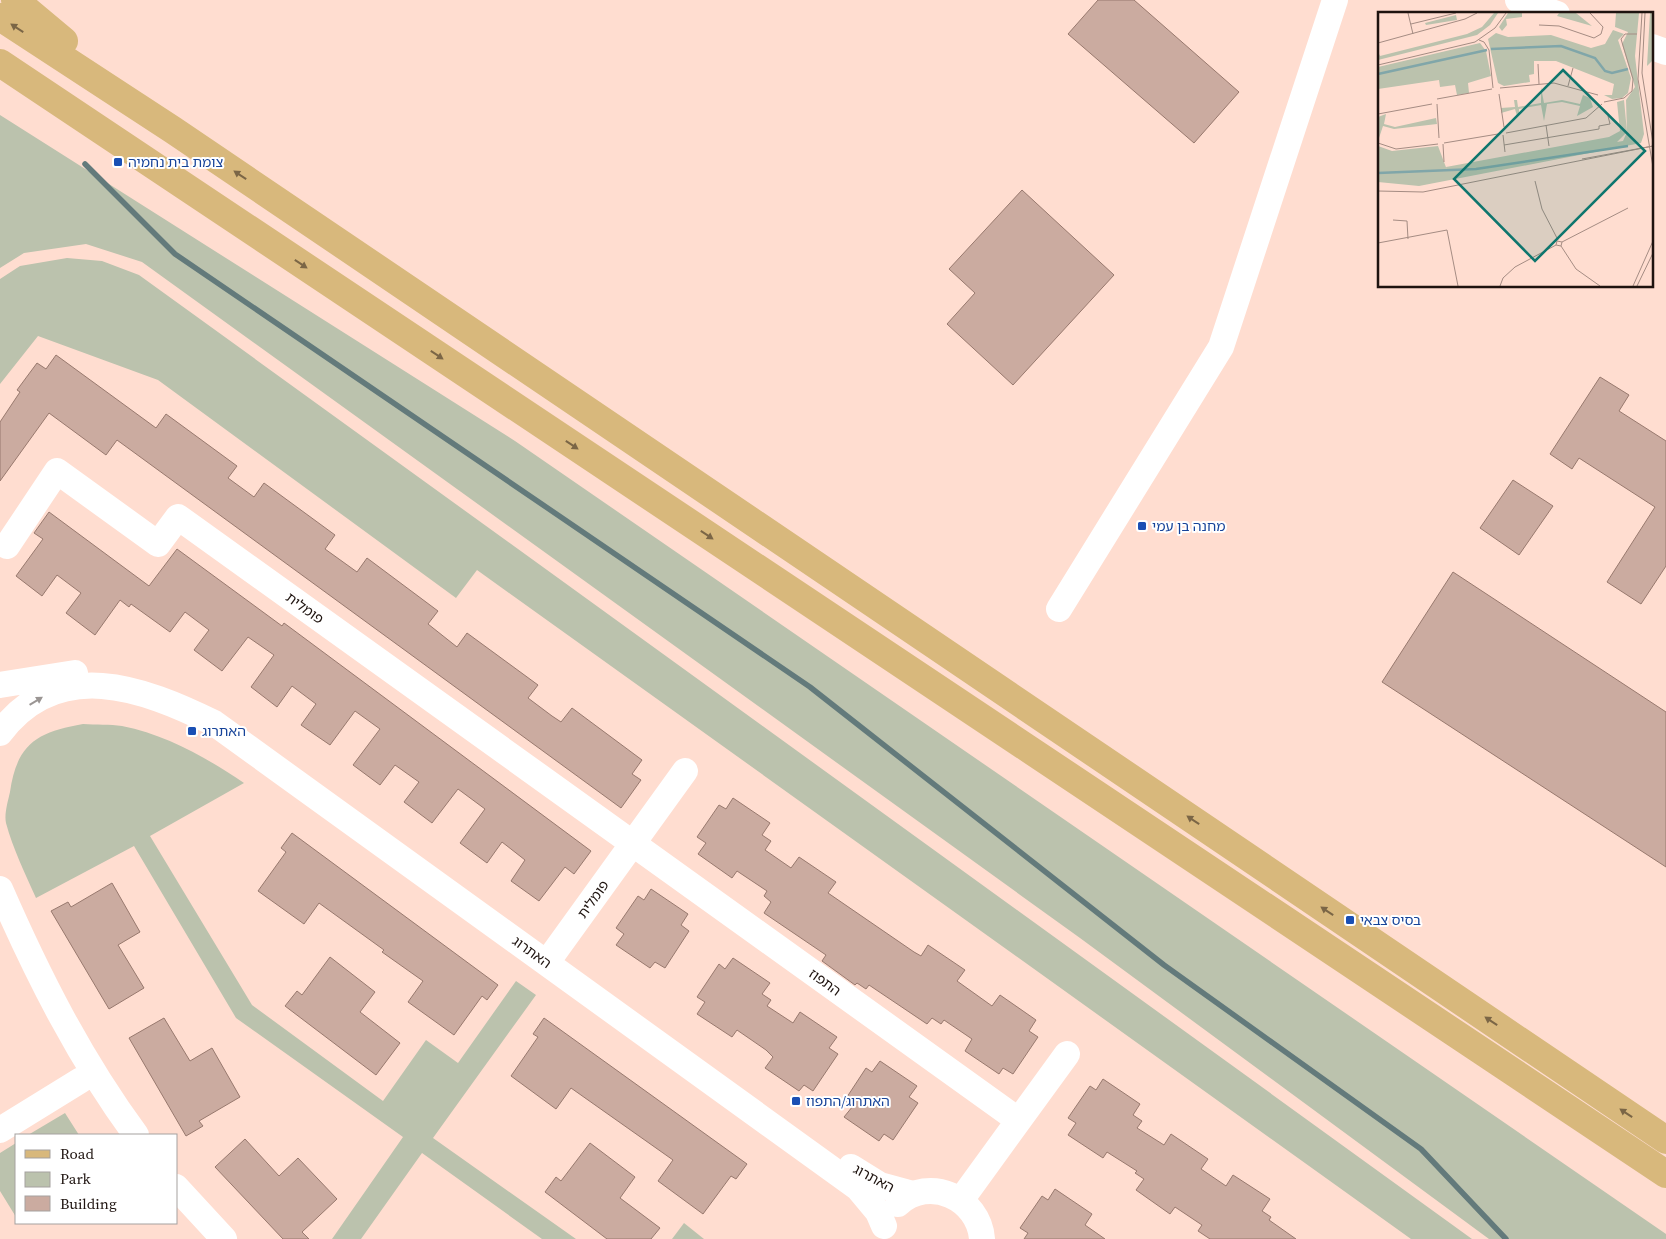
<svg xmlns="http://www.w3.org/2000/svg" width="1666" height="1239" font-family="'Source Serif 4','Noto Sans Hebrew',serif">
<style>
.green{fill:#bbc2ad}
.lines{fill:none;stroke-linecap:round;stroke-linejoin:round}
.stream{stroke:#637a7b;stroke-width:5.5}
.building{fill:#cbaba0;stroke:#98796e}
.minor{stroke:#fff;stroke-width:26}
.major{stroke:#d8b87c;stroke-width:28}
.oneway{fill:#7b6646}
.oneway2{fill:#9a9593}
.transit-dot{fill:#1a4fb4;stroke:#fff;stroke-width:2}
.labels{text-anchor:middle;stroke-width:4;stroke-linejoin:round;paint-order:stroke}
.transit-label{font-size:14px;fill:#164399;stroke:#fff;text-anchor:start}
.street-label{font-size:14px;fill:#1e130f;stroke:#fff}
.inset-river{fill:none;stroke:#80a6a9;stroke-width:2.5}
.inset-road{fill:none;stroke:#a58c83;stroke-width:1}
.view{fill:#0f766e;fill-opacity:0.15;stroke:#0f766e;stroke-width:2.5}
.inset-edge{fill:none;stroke:#1e130f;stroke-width:2.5}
</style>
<rect width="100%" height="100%" fill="#ffddd0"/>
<path class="green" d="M 0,115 L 515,441 L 1666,1234 L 1666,1239 L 1489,1239 L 1080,938 L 142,262 L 86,244 L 24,253 L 0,268 Z
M 67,258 L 102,261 L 139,275 L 1472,1239 L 1411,1239 L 477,570 L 456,598 L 158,380 L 38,336 L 0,384 L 0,279 L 20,266 Z
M 83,724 C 96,725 110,724 122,726 C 167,735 207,758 244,783 L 150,836 L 252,1005 L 383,1101 L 426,1040 L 458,1063 L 516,981 L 536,995 L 433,1138 L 576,1239 L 542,1239 L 422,1153 L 361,1239 L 332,1239 L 403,1137 L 236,1018 L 134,846 L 36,898 C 25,873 13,849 6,823 C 4,814 8,801 10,792 C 17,743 38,732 83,724 Z
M 65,1113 L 79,1135 L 28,1135 Z
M 16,1143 L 16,1217 L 0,1191 L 0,1153 Z
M 684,1223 L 704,1239 L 672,1239 Z"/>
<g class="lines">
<path class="stream" d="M 85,164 L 175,254 L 810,687 L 1164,965 L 1421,1149 L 1506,1239"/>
</g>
<path class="building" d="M 1098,0 L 1134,0 L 1239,92 L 1194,143 L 1068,34 Z
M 1022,190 L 1114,275 L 1013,385 L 947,324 L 975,293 L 949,269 Z
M 56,355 L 156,428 L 166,414 L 237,466 L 228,478 L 254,497 L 264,483 L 335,535 L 325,549 L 357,572 L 367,558 L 438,611 L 428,624 L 457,647 L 467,633 L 538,685 L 528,698 L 552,716 L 561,722 L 572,708 L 642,760 L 632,774 L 641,780 L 621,808 L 117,440 L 106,455 L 49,413 L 0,481 L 0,422 L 20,392 L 17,390 L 37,363 L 46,369 Z
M 1600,377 L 1629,395 L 1619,411 L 1666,441 L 1666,566 L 1641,604 L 1607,582 L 1655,507 L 1579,458 L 1572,469 L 1550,454 Z
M 1513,480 L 1553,506 L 1519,555 L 1480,528 Z
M 49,512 L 149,586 L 177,549 L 282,626 L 284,623 L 591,851 L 574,874 L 565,867 L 539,901 L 511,881 L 525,860 L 502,842 L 487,863 L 460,843 L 485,809 L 458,789 L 432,823 L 404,802 L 419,782 L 395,765 L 380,785 L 353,765 L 380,729 L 355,711 L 330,745 L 301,725 L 316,704 L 292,686 L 277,707 L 251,687 L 274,655 L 248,637 L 222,671 L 194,650 L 209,630 L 185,612 L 170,632 L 131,604 L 129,607 L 120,600 L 95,635 L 66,613 L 81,593 L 57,575 L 42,596 L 16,576 L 43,539 L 34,533 Z
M 1453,572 L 1666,712 L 1666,867 L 1382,682 Z
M 733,798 L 770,823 L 762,835 L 771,841 L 765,850 L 791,868 L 799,857 L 836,882 L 828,893 L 914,952 L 921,956 L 928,945 L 965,970 L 957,981 L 992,1006 L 1000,995 L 1036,1020 L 1029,1031 L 1038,1037 L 1013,1074 L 1003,1068 L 999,1074 L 965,1051 L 972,1039 L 944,1020 L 941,1024 L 932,1018 L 927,1024 L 869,985 L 866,989 L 857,983 L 855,985 L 822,961 L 826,955 L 764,913 L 771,902 L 764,896 L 767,891 L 737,871 L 732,878 L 698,854 L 706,843 L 697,837 L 719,805 L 726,809 Z
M 292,833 L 498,985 L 487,1000 L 482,996 L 454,1035 L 408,1002 L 423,981 L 382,952 L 384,950 L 319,903 L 304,924 L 258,891 L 286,852 L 281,848 Z
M 112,883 L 140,932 L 118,945 L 144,988 L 109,1009 L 51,911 L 68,902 L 71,907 Z
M 651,889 L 688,914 L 681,925 L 689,931 L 665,968 L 655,962 L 650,968 L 616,945 L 624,934 L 616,928 L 638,896 L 644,900 Z
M 330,957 L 375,992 L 360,1012 L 400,1043 L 376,1075 L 285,1006 L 297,991 L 302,995 Z
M 733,958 L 770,983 L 762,994 L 771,1000 L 767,1006 L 793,1023 L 800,1012 L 837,1037 L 829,1048 L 838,1054 L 813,1091 L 804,1085 L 799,1091 L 765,1068 L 773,1057 L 766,1050 L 737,1030 L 732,1037 L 697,1014 L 705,1002 L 697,997 L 719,964 L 725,969 Z
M 164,1018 L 190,1061 L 212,1048 L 240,1097 L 199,1121 L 203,1126 L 186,1136 L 129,1038 Z
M 544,1018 L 747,1164 L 736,1179 L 731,1176 L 703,1214 L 658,1181 L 673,1160 L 571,1088 L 556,1109 L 511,1076 L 538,1037 L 533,1034 Z
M 880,1061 L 917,1086 L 909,1097 L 918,1103 L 893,1140 L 884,1134 L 879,1141 L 844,1117 L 853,1106 L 845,1100 L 866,1068 L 872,1072 Z
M 1103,1079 L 1140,1104 L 1133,1115 L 1142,1121 L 1137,1128 L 1164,1145 L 1171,1134 L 1208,1159 L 1201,1169 L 1226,1186 L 1233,1175 L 1270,1199 L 1262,1211 L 1271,1217 L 1269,1220 L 1296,1239 L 1210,1239 L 1198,1231 L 1202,1225 L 1175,1207 L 1170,1214 L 1136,1190 L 1144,1179 L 1135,1173 L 1137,1171 L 1107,1152 L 1103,1158 L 1068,1135 L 1076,1123 L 1068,1118 L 1090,1086 L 1096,1090 Z
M 245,1139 L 279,1176 L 298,1158 L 337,1199 L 302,1232 L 309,1239 L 283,1239 L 215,1167 Z
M 590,1143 L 635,1177 L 620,1198 L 660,1228 L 651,1239 L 607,1239 L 545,1192 L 556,1177 L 561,1181 Z
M 1055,1189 L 1092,1214 L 1085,1225 L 1105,1239 L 1024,1239 L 1028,1233 L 1020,1228 L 1042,1196 L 1048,1200 Z"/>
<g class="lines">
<path class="minor" d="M 1518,0 L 1557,14
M 1652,47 L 1666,52
M 7,546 L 57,471 L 158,544 L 178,517 L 1018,1120
M 1059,609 L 1221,347 L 1335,0
M 0,685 L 75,673
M 0,733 C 58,656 143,688 214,723 L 858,1188 L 878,1212 L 884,1226
M 0,889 C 38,976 80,1059 136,1135
M 553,954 L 685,771
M 0,1130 L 81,1080
M 851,1167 L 880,1185 L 913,1194
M 176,1187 L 224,1239
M 961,1200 L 1067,1054
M 898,1204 C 929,1175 979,1198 982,1239"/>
<path class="major" d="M 15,0 L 64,41
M 0,17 L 173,130 L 1666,1140
M 0,63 L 1666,1174"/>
</g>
<defs><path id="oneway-solid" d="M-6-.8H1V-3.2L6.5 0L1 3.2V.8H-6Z" transform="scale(1.25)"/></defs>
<g class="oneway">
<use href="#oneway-solid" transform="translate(17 28) rotate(-147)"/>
<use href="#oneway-solid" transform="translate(240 175) rotate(-146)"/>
<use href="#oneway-solid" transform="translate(301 264) rotate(34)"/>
<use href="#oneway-solid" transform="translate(437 355) rotate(34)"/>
<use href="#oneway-solid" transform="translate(572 445) rotate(34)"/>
<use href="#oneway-solid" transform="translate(707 535) rotate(34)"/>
<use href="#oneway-solid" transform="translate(1193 820) rotate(-146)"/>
<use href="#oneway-solid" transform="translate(1327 911) rotate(-146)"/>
<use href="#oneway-solid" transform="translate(1491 1021) rotate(-146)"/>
<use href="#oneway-solid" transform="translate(1626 1113) rotate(-146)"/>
</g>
<use class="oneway2" href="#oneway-solid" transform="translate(36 701) rotate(-31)"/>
<g class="transit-dot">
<rect x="113" y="157" width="10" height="10" rx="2.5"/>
<rect x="1137" y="521" width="10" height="10" rx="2.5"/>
<rect x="187" y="726" width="10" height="10" rx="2.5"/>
<rect x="1345" y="915" width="10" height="10" rx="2.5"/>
<rect x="791" y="1096" width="10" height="10" rx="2.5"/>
</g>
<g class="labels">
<g class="transit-label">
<text x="128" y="167">צומת בית נחמיה</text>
<text x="1152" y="531">מחנה בן עמי</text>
<text x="202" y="736">האתרוג</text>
<text x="1360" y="925">בסיס צבאי</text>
<text x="806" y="1106">האתרוג/התפוז</text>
</g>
<g class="street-label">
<text transform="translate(305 608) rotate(36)" y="5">פומלית</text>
<text transform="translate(593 899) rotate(-54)" y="5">פומלית</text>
<text transform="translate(532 952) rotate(36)" y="5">האתרוג</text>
<text transform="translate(825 982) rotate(36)" y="5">התפוז</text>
<text transform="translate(874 1178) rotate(28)" y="5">האתרוג</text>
</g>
</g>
<g transform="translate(1378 12)">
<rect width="275" height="275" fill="#ffddd0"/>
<path d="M 116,1 L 120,1 L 112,13 L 99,23 L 0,48 L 0,40 L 2,44 L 89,22 L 104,15 ZM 130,1 L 144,1 L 144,5 L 128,7 L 129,13 L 124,19 L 121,15 ZM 181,1 L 198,1 L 214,14 L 179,4 ZM 238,1 L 261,1 L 257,44 L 266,122 L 263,131 L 41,174 L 0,170 L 0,134 L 14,139 L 60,134 L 69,158 L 245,129 L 249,120 L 248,88 L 257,75 L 244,32 L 250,20 L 237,15 ZM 272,1 L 275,1 L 275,48 L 269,54 ZM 78,3 L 79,8 L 48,13 L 47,11 ZM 235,18 L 246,22 L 240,28 L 253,66 L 250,81 L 244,86 L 234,87 L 226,83 L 234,83 L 236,72 L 178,49 L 156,49 L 156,62 L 151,63 L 152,70 L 126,74 L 120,71 L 110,27 L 118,21 L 130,25 L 173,23 L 213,36 L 227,32 ZM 102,31 L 108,39 L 113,64 L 90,71 L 91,81 L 79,83 L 77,73 L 62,75 L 61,68 L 0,77 L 0,55 ZM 163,75 L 166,91 L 184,88 L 202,92 L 205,83 L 212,86 L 215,95 L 199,104 L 202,94 L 184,90 L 169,92 L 166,109 L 163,93 L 141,97 L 141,104 L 139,104 L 137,97 L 123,101 L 123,96 L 137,95 L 136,88 L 139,88 L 140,95 L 163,91 ZM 246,88 L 249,120 L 239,130 L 69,158 L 68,155 L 231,125 L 242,119 L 239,90 ZM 8,102 L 6,112 L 17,115 L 58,106 L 59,112 L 16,117 L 5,114 L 1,126 L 0,105 Z" fill="#bbc2ad"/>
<path class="inset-river" d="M 113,37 L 183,34 L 217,46 L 227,59 L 234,61 L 250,57M 0,62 L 109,38M 0,161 L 98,157 L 250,134"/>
<path class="inset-road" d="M 30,1 L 35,22M 264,1 L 260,67 L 275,155M 267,1 L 264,61 L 275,131M 33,12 L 78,1M 161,13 L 181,14 L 216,26 L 223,22 L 225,15 L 212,1M 101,28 L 106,30 L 111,38 L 115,76M 0,31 L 87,7 L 99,1M 160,52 L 161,72M 0,53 L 97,30 L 117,16 L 128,1M 190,74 L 195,56M 122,76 L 176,71 L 220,83M 121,82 L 126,115M 59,87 L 114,77M 226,90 L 246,86 L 254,79 L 255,67 L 243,27 L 247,22 L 259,22M 59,92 L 61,126M 0,102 L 54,92M 168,113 L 171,134M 128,121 L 208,106 L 224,92M 125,123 L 127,140M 0,131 L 18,137 L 60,132M 66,131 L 120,122M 65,132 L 66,150M 126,133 L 221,117 L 221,114 L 232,112 L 230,104M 204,147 L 275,134M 157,169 L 164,197 L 180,228M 0,179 L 45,180 L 275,134M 15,208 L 29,209 L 30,227M 184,230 L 250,196M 0,231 L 69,218 L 80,274M 183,234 L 178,233 L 179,229 L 184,230 L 183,234 L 198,257 L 222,274M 122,274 L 125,266 L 137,255 L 178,233M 255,274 L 275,229M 259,274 L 275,241"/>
<path class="view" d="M 185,58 L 267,139 L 157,249 L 76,167 Z"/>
<rect width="275" height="275" class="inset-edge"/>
</g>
<rect x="15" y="1134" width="162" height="90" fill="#ffffff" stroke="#a5a19f"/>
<rect x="25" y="1150" width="25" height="8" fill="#d8b87c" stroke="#a5a19f"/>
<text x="60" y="1159" font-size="15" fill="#1e130f">Road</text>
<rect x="25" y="1172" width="25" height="15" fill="#bbc2ad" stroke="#a5a19f"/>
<text x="60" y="1184" font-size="15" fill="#1e130f">Park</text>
<rect x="25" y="1196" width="25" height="15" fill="#cbaba0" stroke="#a5a19f"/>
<text x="60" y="1209" font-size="15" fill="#1e130f">Building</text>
</svg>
